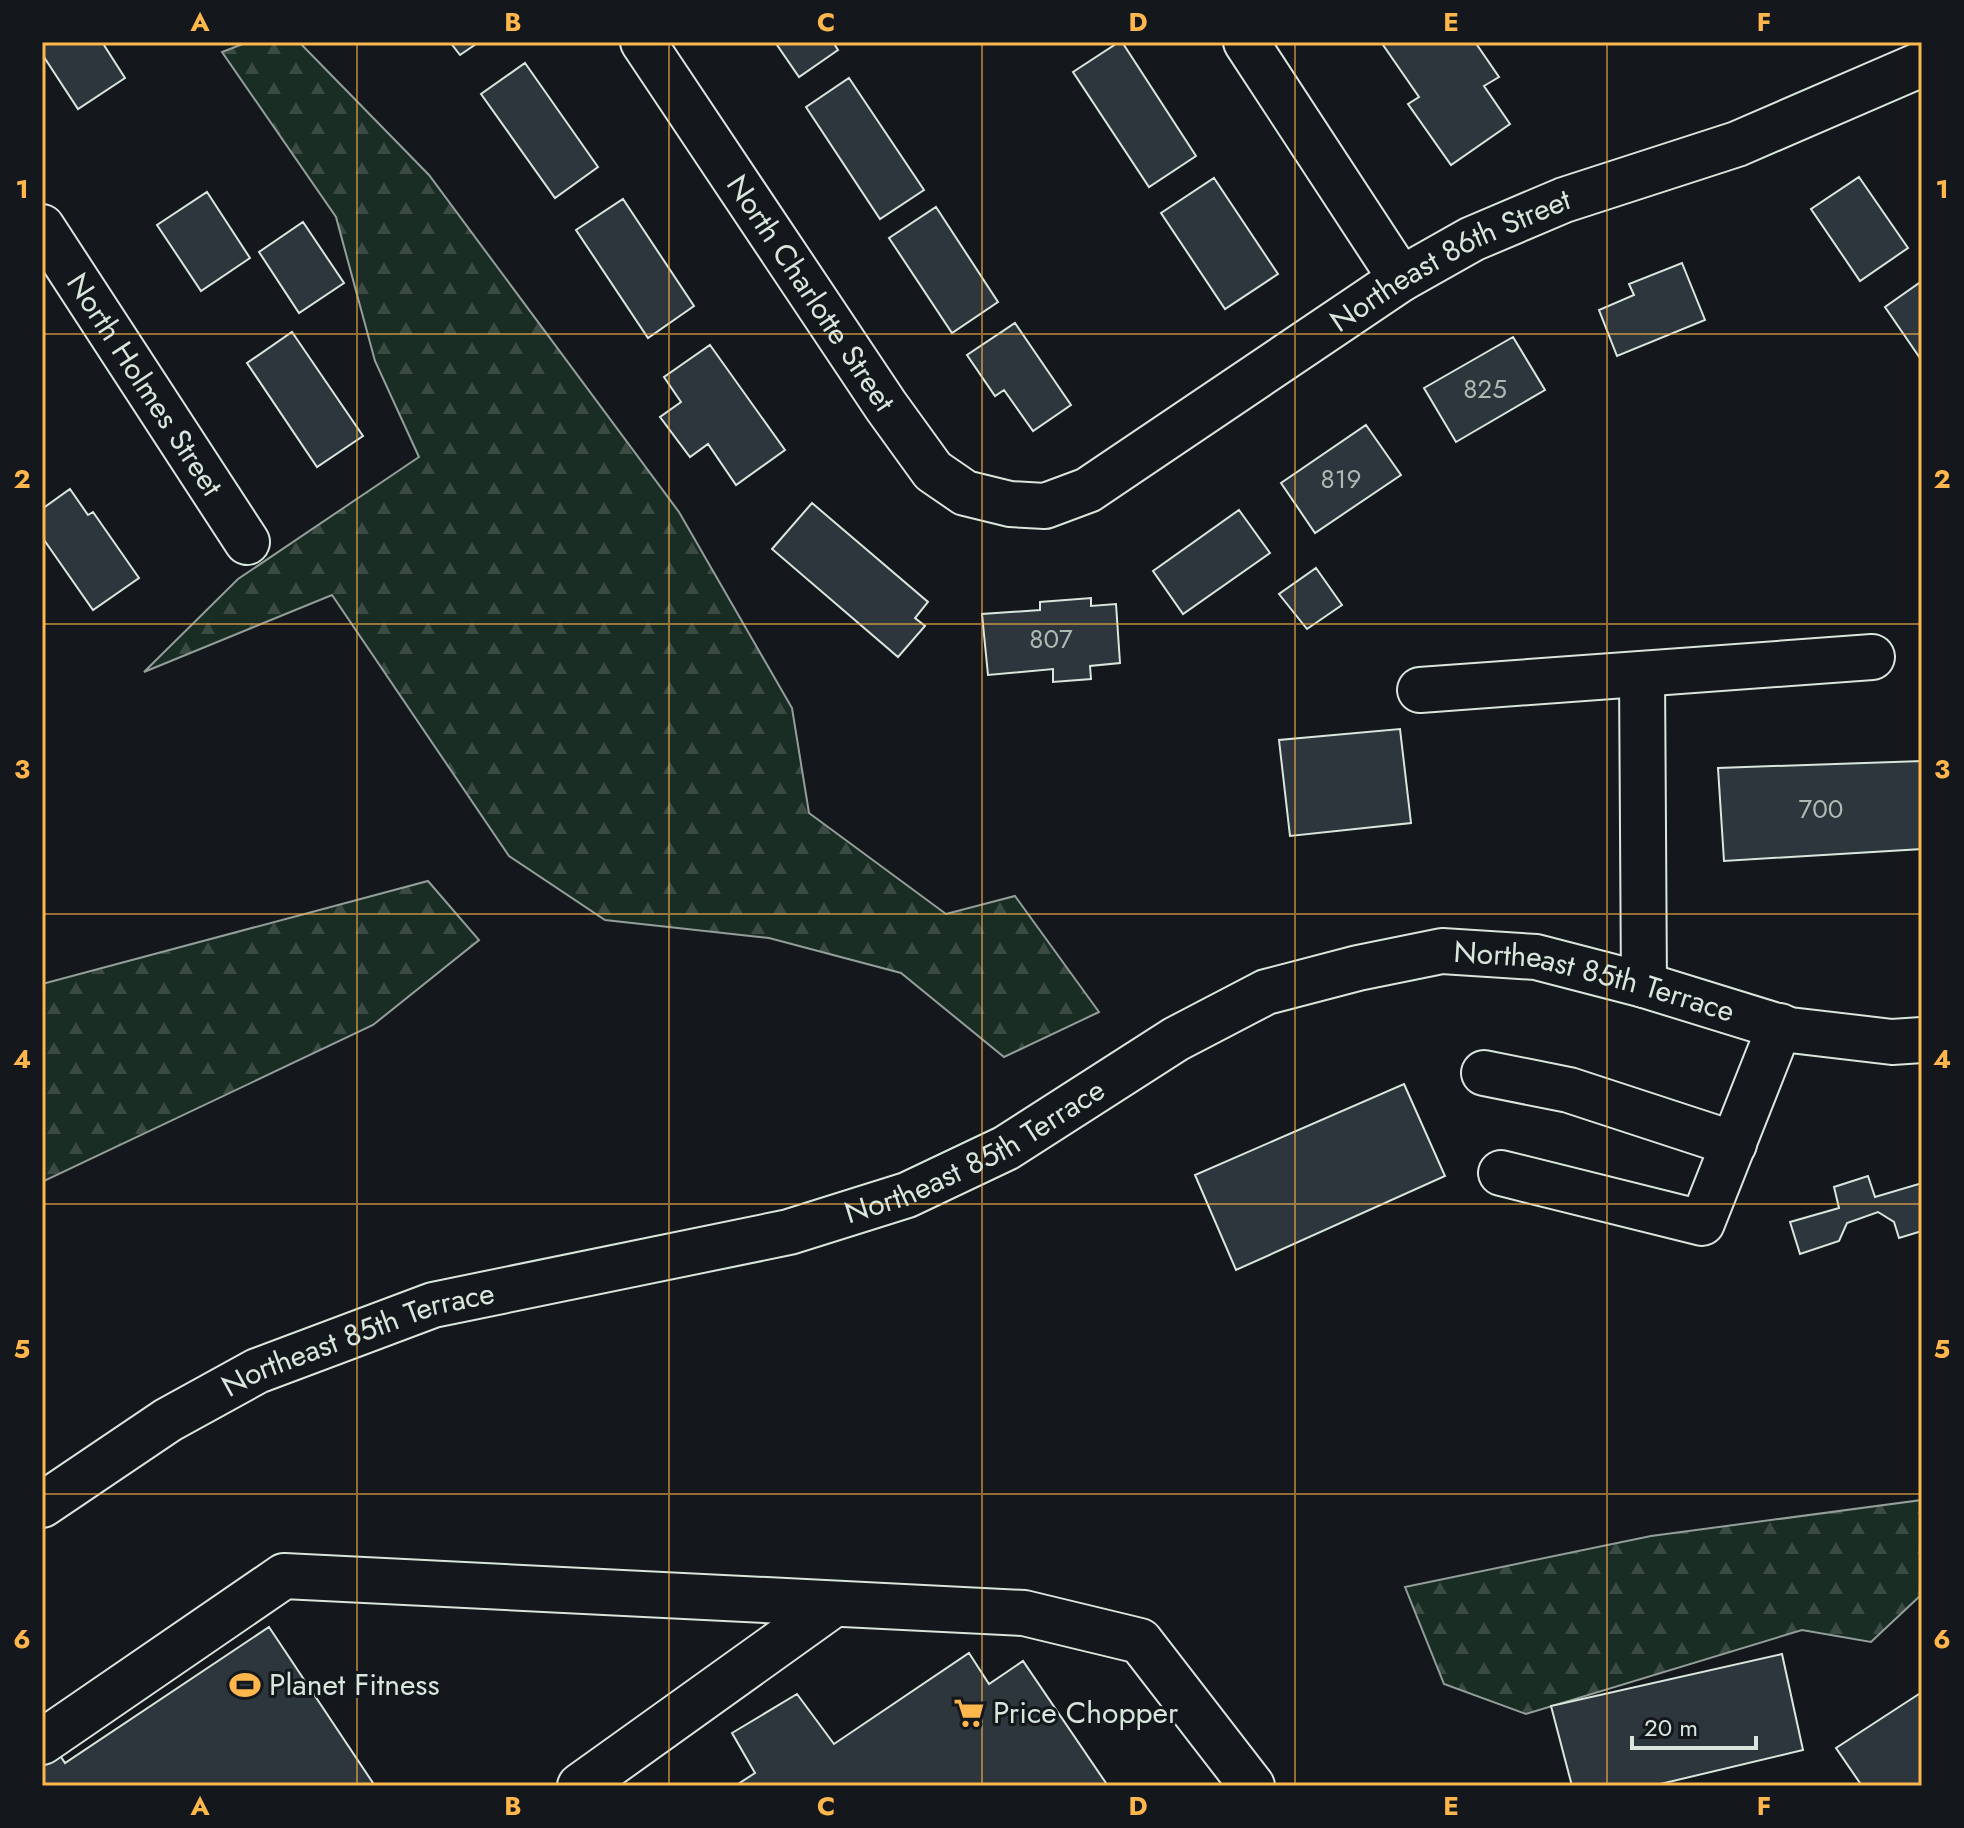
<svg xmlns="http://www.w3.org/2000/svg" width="1964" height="1828" font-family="Jost,sans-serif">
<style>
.forest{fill:url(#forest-firs);stroke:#939e99;stroke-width:2}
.building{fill:#2c363c;stroke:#d8e6dc;stroke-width:2}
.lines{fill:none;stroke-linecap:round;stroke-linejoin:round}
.minor-casing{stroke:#d8e6dc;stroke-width:48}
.minor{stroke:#14181c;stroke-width:44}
.grid{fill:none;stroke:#ffb74d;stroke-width:2;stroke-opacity:0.55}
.labels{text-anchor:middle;stroke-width:6;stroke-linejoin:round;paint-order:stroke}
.number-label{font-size:26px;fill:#adbab4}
.street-label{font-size:30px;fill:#d8e6dc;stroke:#14181c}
.poi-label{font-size:30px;fill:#d8e6dc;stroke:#14181c;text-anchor:start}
.neatline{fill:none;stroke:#ffb74d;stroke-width:3}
.grid-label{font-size:26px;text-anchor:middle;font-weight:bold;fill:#ffb74d}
</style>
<defs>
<pattern id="forest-firs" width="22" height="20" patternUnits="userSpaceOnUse" patternTransform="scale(2)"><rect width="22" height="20" fill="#1a2d24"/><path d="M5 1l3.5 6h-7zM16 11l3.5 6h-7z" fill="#3b4b43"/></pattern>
</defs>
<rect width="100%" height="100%" fill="#14181c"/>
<path class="forest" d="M 248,42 L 299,42 L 429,175 L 679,512 L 792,708 L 809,813 L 946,914 L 1015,896 L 1099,1012 L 1004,1057 L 901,973 L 769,938 L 605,920 L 509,856 L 332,595 L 144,672 L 238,579 L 419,457 L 375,361 L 336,217 L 222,52 Z
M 428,881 L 479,940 L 373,1025 L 42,1182 L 42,984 Z
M 1922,1500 L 1922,1594 L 1871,1642 L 1802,1630 L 1526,1714 L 1444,1684 L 1405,1587 L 1651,1536 Z"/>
<path class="building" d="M 42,42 L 102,42 L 125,78 L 78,109 L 42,54 Z
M 450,42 L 479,42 L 460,55 Z
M 775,42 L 833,42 L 838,50 L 799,77 Z
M 1119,42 L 1122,42 L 1196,156 L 1149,187 L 1073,72 Z
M 1381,42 L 1475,42 L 1499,77 L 1484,86 L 1510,124 L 1451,165 L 1408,104 L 1419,97 Z
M 525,63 L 598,167 L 555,198 L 481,94 Z
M 849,78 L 924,190 L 880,219 L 806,107 Z
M 1859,177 L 1908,248 L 1860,281 L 1811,209 Z
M 1214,178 L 1278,274 L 1225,309 L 1161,213 Z
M 207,192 L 250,258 L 201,291 L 157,225 Z
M 623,199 L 694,306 L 648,338 L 576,230 Z
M 936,207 L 998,302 L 952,333 L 889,238 Z
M 303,222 L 344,283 L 299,313 L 259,252 Z
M 1682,263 L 1705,320 L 1617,356 L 1599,310 L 1634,295 L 1629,284 Z
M 1922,281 L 1922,361 L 1885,307 Z
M 1015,323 L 1071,405 L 1033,431 L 1004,390 L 995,396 L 967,355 Z
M 292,332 L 363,436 L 317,467 L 247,363 Z
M 1513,337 L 1545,390 L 1456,442 L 1424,388 Z
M 710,345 L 785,450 L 736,485 L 708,444 L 690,457 L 660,417 L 681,402 L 664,377 Z
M 1366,425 L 1401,475 L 1315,533 L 1281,483 Z
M 70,489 L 88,515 L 93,512 L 139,578 L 93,610 L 42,537 L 42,509 Z
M 812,503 L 928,602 L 915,618 L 925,626 L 898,657 L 772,549 Z
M 1239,510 L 1270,553 L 1183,614 L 1153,571 Z
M 1316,568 L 1342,605 L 1307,629 L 1279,594 Z
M 1091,598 L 1091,606 L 1116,604 L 1120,663 L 1090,666 L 1091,679 L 1053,682 L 1053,669 L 988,675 L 982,614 L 1040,610 L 1040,602 Z
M 1400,729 L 1411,823 L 1290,836 L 1279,740 Z
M 1922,761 L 1922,849 L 1724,861 L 1718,768 Z
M 1404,1084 L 1445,1176 L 1236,1270 L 1195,1175 Z
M 1868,1176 L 1875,1197 L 1922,1183 L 1922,1231 L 1899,1238 L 1894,1222 L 1878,1212 L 1847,1223 L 1839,1241 L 1800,1254 L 1790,1222 L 1839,1208 L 1834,1187 Z
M 269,1627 L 375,1786 L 42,1786 L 42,1750 L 52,1743 L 65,1763 Z
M 969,1653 L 989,1684 L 1023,1661 L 1108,1786 L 735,1786 L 755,1773 L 732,1733 L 797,1694 L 834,1744 Z
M 1782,1654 L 1803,1750 L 1652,1786 L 1572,1786 L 1551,1706 Z
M 1922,1692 L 1922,1786 L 1862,1786 L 1836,1748 Z"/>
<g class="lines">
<g class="minor-casing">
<g id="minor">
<path id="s1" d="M 643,42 L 886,406 L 933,471 L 965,493 L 1010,504 L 1045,506 L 1088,490 L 1401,279 L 1472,239 L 1564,200 L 1737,144 L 1922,64"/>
<path d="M 1246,42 L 1401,279"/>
<path id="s2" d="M 42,227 L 247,542"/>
<path d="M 1642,674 L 1644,985"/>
<path d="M 1420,690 L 1872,657"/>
<path d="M 1484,1073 L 1569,1090 L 1734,1144"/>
<path d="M 1501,1173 L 1702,1223 L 1780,1026"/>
<path id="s3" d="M 42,1505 L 168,1420 L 257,1371 L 433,1305 L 789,1232 L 907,1195 L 1006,1148 L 1176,1039 L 1266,992 L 1358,968 L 1442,951 L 1536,957 L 1644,985 L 1790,1030 L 1892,1042 L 1922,1040"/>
<path d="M 42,1742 L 284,1576 L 1024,1613 L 1140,1641 L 1252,1786"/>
<path d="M 580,1786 L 834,1604"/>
</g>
</g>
<use href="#minor" class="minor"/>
</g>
<path class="grid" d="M 357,42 L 357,1786M 669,42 L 669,1786M 982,42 L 982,1786M 1295,42 L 1295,1786M 1607,42 L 1607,1786M 42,334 L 1922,334M 42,624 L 1922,624M 42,914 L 1922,914M 42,1204 L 1922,1204M 42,1494 L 1922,1494"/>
<defs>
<g id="stadium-bare" transform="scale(2.4)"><path d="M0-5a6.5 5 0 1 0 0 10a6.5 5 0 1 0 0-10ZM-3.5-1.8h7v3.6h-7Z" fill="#ffb74d" stroke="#14181c" stroke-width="2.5" paint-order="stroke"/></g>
<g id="supermarket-bare" transform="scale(2.4)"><path d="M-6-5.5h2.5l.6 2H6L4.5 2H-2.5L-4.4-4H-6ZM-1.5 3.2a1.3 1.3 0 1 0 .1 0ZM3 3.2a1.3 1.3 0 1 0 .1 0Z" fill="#ffb74d" stroke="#14181c" stroke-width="2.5" paint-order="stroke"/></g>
</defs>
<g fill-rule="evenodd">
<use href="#stadium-bare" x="245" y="1685"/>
<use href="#supermarket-bare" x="969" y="1713"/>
</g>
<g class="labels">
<g class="number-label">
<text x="1485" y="398">825</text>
<text x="1341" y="488">819</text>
<text x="1051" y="648">807</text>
<text x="1821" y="818">700</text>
</g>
<g class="street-label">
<text dy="10" stroke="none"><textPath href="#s1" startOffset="1114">Northeast 86th Street</textPath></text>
<text dy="10" stroke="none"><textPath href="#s1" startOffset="302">North Charlotte Street</textPath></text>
<text dy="10" stroke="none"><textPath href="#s2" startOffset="188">North Holmes Street</textPath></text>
<text dy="10" stroke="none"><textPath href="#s3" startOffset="1678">Northeast 85th Terrace</textPath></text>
<text dy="10" stroke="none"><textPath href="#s3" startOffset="1008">Northeast 85th Terrace</textPath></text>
<text dy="10" stroke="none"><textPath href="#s3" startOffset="360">Northeast 85th Terrace</textPath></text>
</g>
<g class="poi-label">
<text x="269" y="1695">Planet Fitness</text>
<text x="993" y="1723">Price Chopper</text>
</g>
</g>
<rect width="1964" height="1828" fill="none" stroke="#14181c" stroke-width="88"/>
<path d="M1632 1736v12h124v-12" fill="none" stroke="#d8e6dc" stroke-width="4"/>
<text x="1644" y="1736" font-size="24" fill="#d8e6dc" stroke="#14181c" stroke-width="6" paint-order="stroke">20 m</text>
<rect x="44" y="44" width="1876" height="1740" class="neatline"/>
<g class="grid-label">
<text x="200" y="31">A</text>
<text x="513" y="31">B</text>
<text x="826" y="31">C</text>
<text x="1138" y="31">D</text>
<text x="1451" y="31">E</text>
<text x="1764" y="31">F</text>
<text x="22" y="198">1</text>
<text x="1942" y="198">1</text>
<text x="22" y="488">2</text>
<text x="1942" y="488">2</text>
<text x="22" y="778">3</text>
<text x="1942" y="778">3</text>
<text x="22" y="1068">4</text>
<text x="1942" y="1068">4</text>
<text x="22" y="1358">5</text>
<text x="1942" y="1358">5</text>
<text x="22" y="1648">6</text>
<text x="1942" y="1648">6</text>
<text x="200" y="1815">A</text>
<text x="513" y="1815">B</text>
<text x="826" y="1815">C</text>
<text x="1138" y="1815">D</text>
<text x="1451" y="1815">E</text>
<text x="1764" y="1815">F</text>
</g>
</svg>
